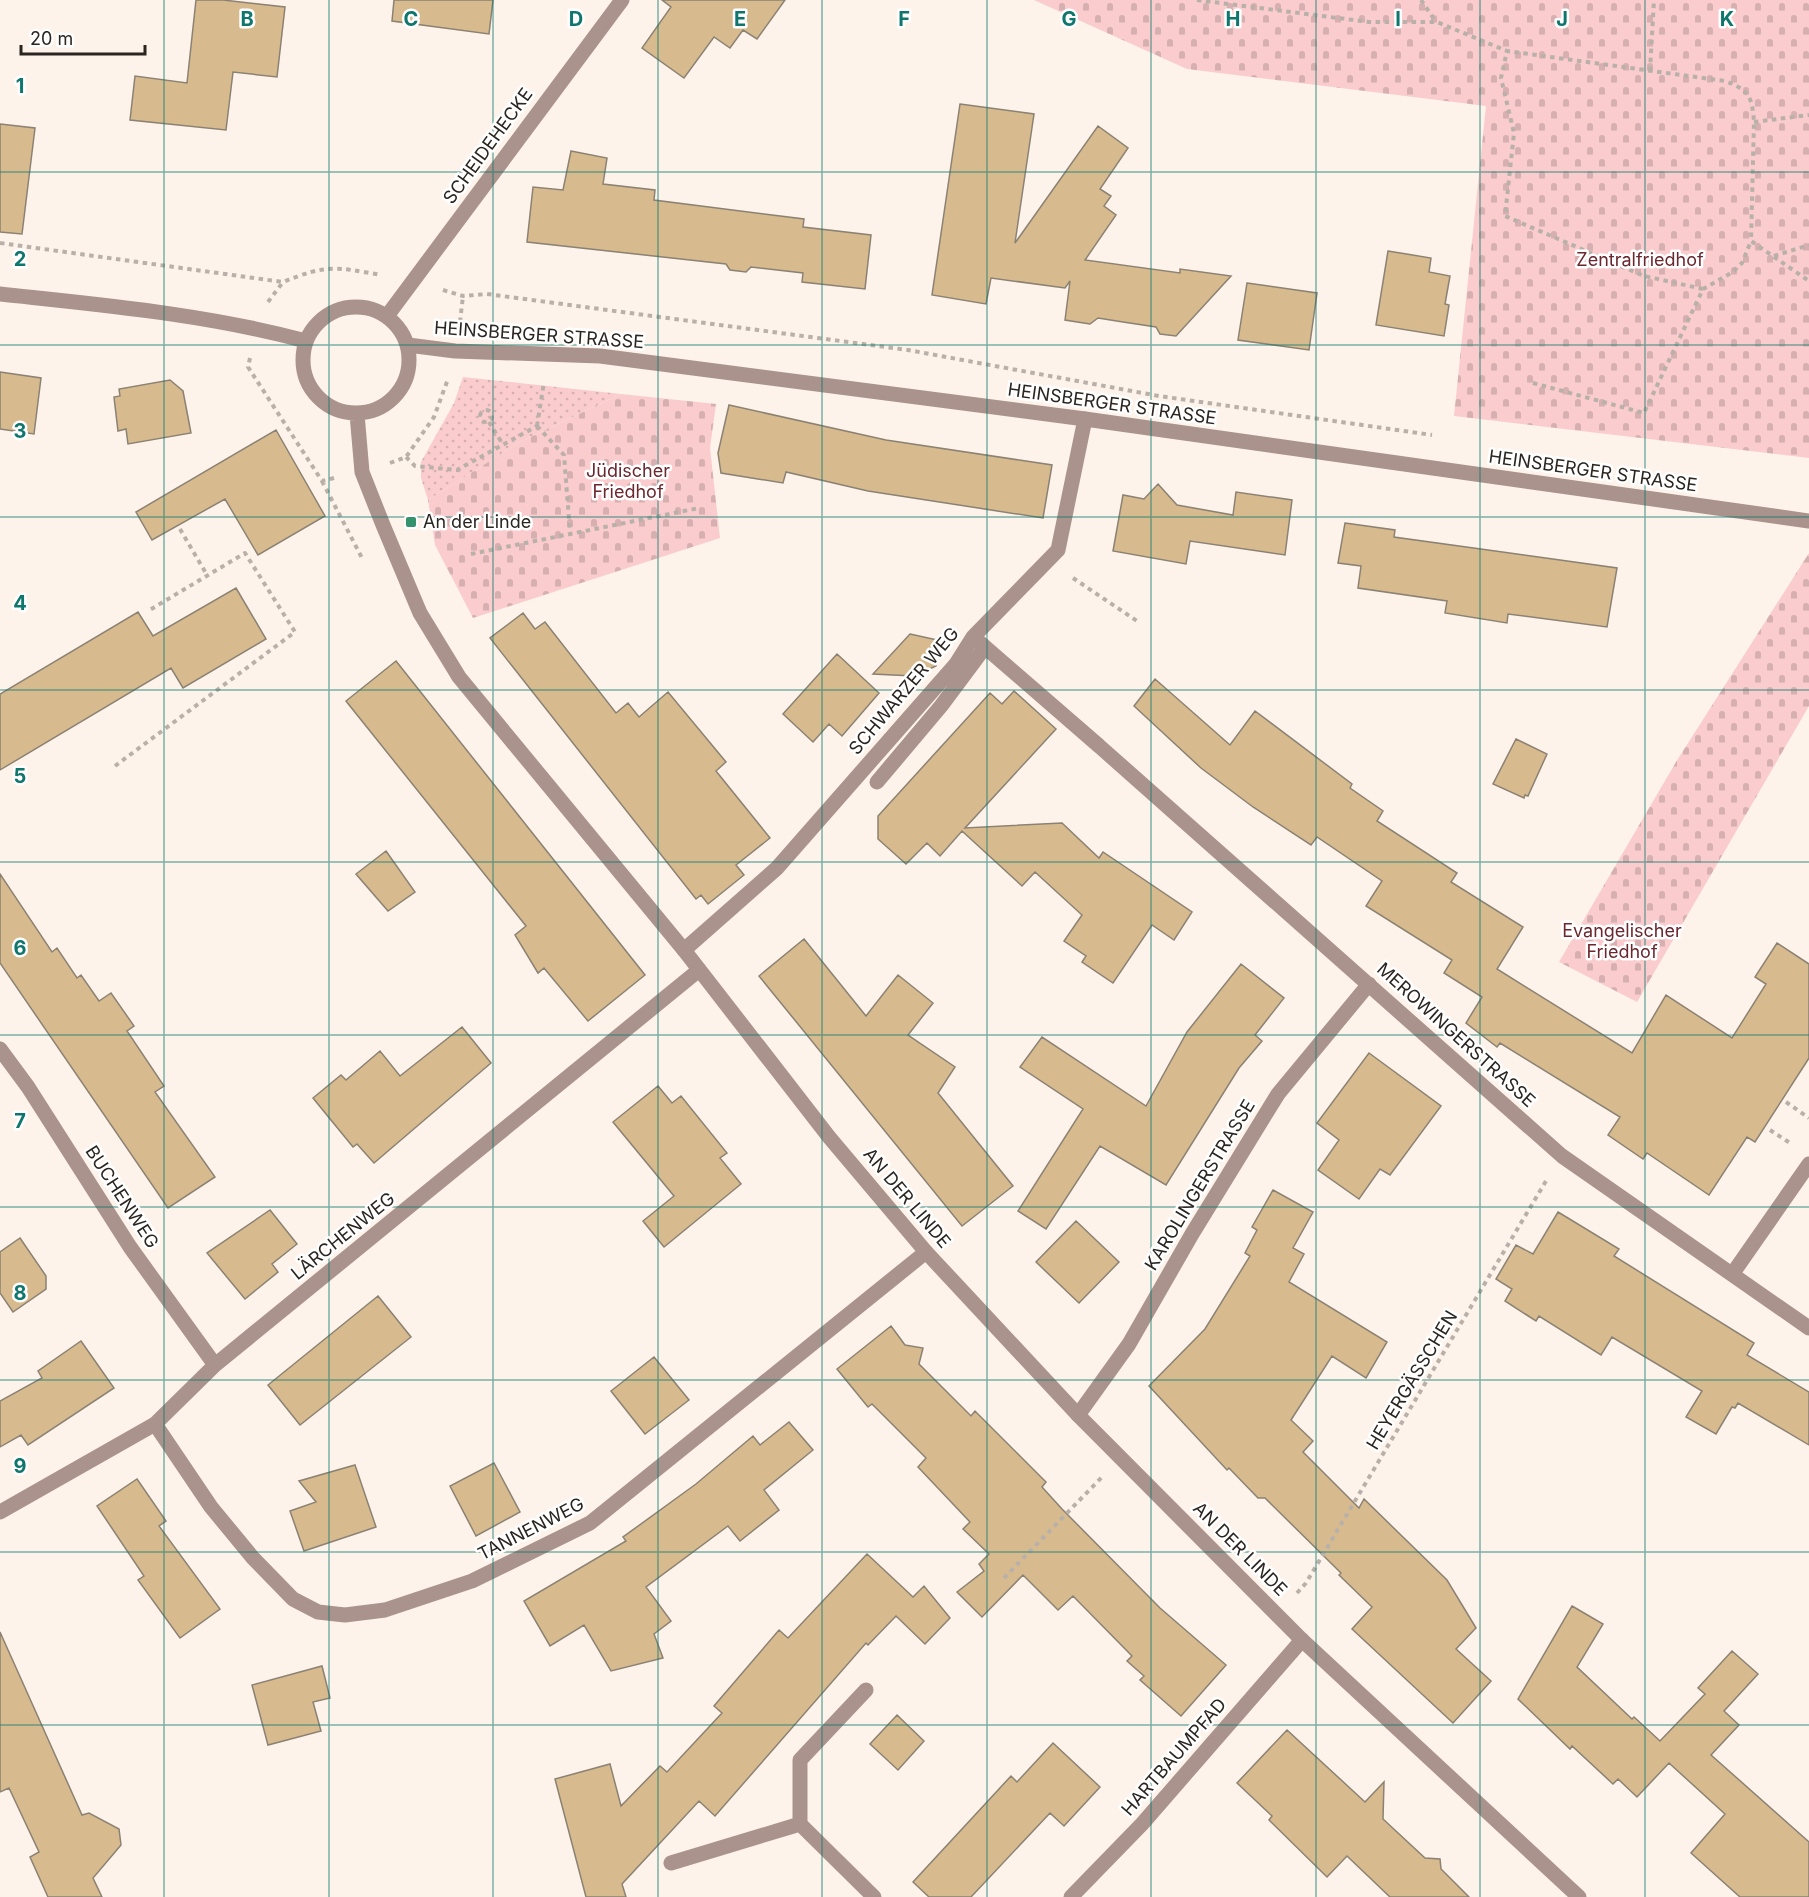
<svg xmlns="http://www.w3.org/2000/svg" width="1809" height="1897" font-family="Inter,sans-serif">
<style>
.grass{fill:url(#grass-dots)}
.cemetery{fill:url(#cemetery-stones)}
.building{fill:#d7bb8f;stroke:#8b8273;stroke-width:1.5}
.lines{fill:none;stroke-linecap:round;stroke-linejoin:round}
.path{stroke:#b9b1a9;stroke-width:4;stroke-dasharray:4.5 4.5;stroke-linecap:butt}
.service{stroke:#aa938c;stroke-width:15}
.minor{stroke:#aa938c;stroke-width:15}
.tertiary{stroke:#aa938c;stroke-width:15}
.grid{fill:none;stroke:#0f766e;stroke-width:1.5;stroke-opacity:0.55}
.poi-dot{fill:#34936c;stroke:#fff;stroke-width:2}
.labels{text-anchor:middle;stroke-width:5;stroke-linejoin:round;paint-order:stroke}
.street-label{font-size:18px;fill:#2b2520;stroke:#fff}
.park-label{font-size:18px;fill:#6a272e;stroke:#fff}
.poi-label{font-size:18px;fill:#2b2520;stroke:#fff;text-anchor:start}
.grid-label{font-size:20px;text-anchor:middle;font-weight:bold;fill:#0f766e;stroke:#fff;stroke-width:5;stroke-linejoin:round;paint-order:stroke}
</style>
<defs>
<pattern id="grass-dots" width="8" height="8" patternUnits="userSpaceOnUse" patternTransform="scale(1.5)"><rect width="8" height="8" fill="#facccd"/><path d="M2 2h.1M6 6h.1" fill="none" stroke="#d6afb0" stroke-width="1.8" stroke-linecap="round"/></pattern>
<pattern id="cemetery-stones" width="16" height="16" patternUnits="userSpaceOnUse" patternTransform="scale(1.5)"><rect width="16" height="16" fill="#facccd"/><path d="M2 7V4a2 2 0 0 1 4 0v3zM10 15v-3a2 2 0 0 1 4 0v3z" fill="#d6afb0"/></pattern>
</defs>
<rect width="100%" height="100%" fill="#fdf3eb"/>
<path class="grass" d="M 463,377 L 621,394 L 520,442 L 428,500 L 421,478 L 421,462 L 454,403 Z"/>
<path class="cemetery" d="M 1034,0 L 1809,0 L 1809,458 L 1454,416 L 1486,106 L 1187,69 Z
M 621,394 L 716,404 L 710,448 L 720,538 L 473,618 L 435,545 L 428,500 L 520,442 Z
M 1809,553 L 1809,706 L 1637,1002 L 1559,962 L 1676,762 Z"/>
<path class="building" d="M 196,0 L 223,0 L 285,7 L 277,77 L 233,72 L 226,130 L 130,120 L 135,76 L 187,83 Z
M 394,0 L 493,0 L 489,34 L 392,21 Z
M 662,0 L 785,0 L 757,39 L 743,30 L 730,48 L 714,37 L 684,78 L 642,48 L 671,7 Z
M 960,104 L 1034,114 L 1015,243 L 1098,126 L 1128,148 L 1100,189 L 1111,196 L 1104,206 L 1116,215 L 1085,260 L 1180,273 L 1180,269 L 1231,276 L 1176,336 L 1160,334 L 1156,327 L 1123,322 L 1098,318 L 1090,324 L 1065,320 L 1070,281 L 1065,288 L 991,278 L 986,304 L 932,295 Z
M 0,124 L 35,128 L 22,234 L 0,232 Z
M 571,151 L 607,158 L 603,184 L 655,190 L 654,200 L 804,219 L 803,227 L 871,235 L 865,289 L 802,282 L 803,273 L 751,267 L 746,272 L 730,270 L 726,264 L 527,242 L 533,187 L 563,190 Z
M 1388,251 L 1431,258 L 1429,272 L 1450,276 L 1445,304 L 1449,305 L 1444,336 L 1376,325 Z
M 1247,283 L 1317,293 L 1309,350 L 1238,340 Z
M 0,372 L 41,378 L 34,434 L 0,429 Z
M 170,380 L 183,391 L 191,433 L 128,444 L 126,429 L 118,431 L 114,397 L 120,396 L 119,389 Z
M 729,405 L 886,440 L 1052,465 L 1043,518 L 868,491 L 786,472 L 783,483 L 721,473 L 718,453 Z
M 276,430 L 325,516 L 258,555 L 225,499 L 152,540 L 136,512 Z
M 1158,484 L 1177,505 L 1233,515 L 1236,492 L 1292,500 L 1285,555 L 1190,541 L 1186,564 L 1113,551 L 1123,495 L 1144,499 Z
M 1345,523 L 1395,530 L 1394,537 L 1617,568 L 1607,627 L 1508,614 L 1507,623 L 1445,613 L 1447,601 L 1358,588 L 1361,566 L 1338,563 Z
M 236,588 L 266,639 L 183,688 L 171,668 L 0,770 L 0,694 L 138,612 L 153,636 Z
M 523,613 L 535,629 L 545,622 L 616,713 L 628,703 L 639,717 L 668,692 L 726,762 L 716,771 L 770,838 L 736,865 L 744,875 L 708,904 L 701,895 L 696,899 L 490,638 Z
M 910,634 L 942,641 L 936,666 L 914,676 L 873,674 Z
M 837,654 L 879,693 L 842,736 L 829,724 L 813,742 L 783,714 Z
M 396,661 L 645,975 L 588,1021 L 544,968 L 538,973 L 515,935 L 526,926 L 346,701 Z
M 1155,679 L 1230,745 L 1255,711 L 1352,784 L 1350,788 L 1383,811 L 1377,821 L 1457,873 L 1451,882 L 1523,927 L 1497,969 L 1632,1053 L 1666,995 L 1732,1038 L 1766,984 L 1755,977 L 1777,943 L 1809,964 L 1809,1058 L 1755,1142 L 1747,1137 L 1709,1195 L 1647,1153 L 1643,1159 L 1608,1135 L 1620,1117 L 1500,1043 L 1497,1047 L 1466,1023 L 1482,997 L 1444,973 L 1452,960 L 1366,906 L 1382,881 L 1317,837 L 1311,845 L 1253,807 L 1201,768 L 1134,706 Z
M 1014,691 L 1056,729 L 965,828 L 1062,823 L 1099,858 L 1103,852 L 1192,912 L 1174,940 L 1152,925 L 1113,983 L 1082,962 L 1086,956 L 1064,941 L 1082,915 L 1035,872 L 1022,886 L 962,831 L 940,856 L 927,843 L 906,864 L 878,839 L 878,816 L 990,693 L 1002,704 Z
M 1516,739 L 1547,754 L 1528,796 L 1525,795 L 1524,798 L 1493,784 Z
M 386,851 L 415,892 L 388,911 L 356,874 Z
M 0,874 L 52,952 L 57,948 L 77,978 L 81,975 L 99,1001 L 111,993 L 134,1026 L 127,1031 L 164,1086 L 155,1092 L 215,1177 L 168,1208 L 0,963 Z
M 804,939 L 866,1016 L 898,975 L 933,1003 L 908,1035 L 955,1067 L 938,1093 L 1013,1186 L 962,1226 L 759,976 Z
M 1241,964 L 1284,998 L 1255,1035 L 1262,1041 L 1239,1068 L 1166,1185 L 1100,1146 L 1046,1229 L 1018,1211 L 1083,1109 L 1020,1067 L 1042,1037 L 1146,1106 L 1187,1032 Z
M 462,1027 L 491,1063 L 374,1163 L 357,1144 L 353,1147 L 313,1098 L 341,1075 L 346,1080 L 380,1051 L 400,1076 Z
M 1369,1053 L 1441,1106 L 1390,1175 L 1380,1169 L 1359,1199 L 1318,1170 L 1339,1140 L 1317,1123 Z
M 658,1086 L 672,1103 L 681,1096 L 727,1153 L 720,1158 L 741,1184 L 664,1247 L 643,1221 L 674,1196 L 613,1122 Z
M 1273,1190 L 1313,1212 L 1293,1248 L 1304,1254 L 1289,1282 L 1387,1342 L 1366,1378 L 1332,1356 L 1291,1420 L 1313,1441 L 1303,1452 L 1359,1508 L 1364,1499 L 1447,1580 L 1476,1628 L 1456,1649 L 1491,1681 L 1453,1723 L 1352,1629 L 1372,1607 L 1339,1575 L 1341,1573 L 1265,1498 L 1258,1498 L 1229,1468 L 1227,1470 L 1149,1386 L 1205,1329 L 1250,1256 L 1245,1253 L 1257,1230 L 1252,1227 Z
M 270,1210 L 297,1244 L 272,1264 L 278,1272 L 245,1299 L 207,1253 Z
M 1558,1212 L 1619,1249 L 1614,1256 L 1754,1343 L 1747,1355 L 1809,1392 L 1809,1445 L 1738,1403 L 1735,1408 L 1732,1407 L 1716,1434 L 1686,1417 L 1702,1391 L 1612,1337 L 1601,1355 L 1539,1316 L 1536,1321 L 1505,1301 L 1512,1289 L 1496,1279 L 1516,1245 L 1533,1254 Z
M 1076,1221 L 1119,1262 L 1079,1303 L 1036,1262 Z
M 20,1238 L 46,1276 L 46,1289 L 13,1312 L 0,1293 L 0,1252 Z
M 378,1296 L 411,1337 L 300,1425 L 268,1385 Z
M 891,1326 L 905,1345 L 923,1348 L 919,1364 L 971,1416 L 975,1411 L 1046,1482 L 1042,1487 L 1062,1509 L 1160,1608 L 1226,1665 L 1181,1716 L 1140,1680 L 1144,1676 L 1127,1661 L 1132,1656 L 1073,1596 L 1058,1610 L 1023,1575 L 982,1617 L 957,1592 L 984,1571 L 979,1564 L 989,1554 L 963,1529 L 970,1522 L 918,1467 L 926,1458 L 872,1404 L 868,1407 L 837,1369 Z
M 81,1341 L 114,1388 L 28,1445 L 21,1435 L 0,1447 L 0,1401 L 42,1378 L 38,1371 Z
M 654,1357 L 689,1400 L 645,1434 L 611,1391 Z
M 789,1422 L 813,1450 L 764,1490 L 779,1510 L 740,1541 L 728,1526 L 646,1587 L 671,1621 L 654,1634 L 663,1658 L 611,1671 L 584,1625 L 550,1646 L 524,1601 L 626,1541 L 623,1537 L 696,1484 L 753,1436 L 760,1445 Z
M 494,1463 L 520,1512 L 476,1536 L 450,1486 Z
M 355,1465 L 376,1527 L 304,1551 L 290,1511 L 316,1502 L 299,1481 Z
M 137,1479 L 166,1521 L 159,1526 L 220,1609 L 180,1638 L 138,1580 L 144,1576 L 97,1506 Z
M 867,1554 L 913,1597 L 924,1586 L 950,1618 L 925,1644 L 896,1616 L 868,1645 L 866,1643 L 715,1816 L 699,1801 L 622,1884 L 626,1897 L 586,1897 L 555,1779 L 610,1764 L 621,1806 L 660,1766 L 667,1772 L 722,1713 L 714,1706 L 779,1630 L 788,1638 Z
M 1572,1606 L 1603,1624 L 1577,1667 L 1632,1719 L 1634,1717 L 1660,1741 L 1705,1694 L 1698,1688 L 1732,1651 L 1758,1674 L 1724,1711 L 1739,1725 L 1711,1755 L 1809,1842 L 1809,1897 L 1740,1897 L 1691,1853 L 1725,1814 L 1669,1763 L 1637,1797 L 1618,1779 L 1613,1784 L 1572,1746 L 1570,1749 L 1518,1699 Z
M 0,1632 L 82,1815 L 89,1813 L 119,1829 L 121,1845 L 93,1878 L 102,1897 L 48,1897 L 30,1857 L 39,1852 L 9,1788 L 0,1792 Z
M 322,1666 L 330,1698 L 313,1702 L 321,1731 L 268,1745 L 252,1685 Z
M 897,1715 L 924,1741 L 898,1770 L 870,1744 Z
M 1287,1730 L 1365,1802 L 1384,1782 L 1383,1819 L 1425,1858 L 1440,1859 L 1441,1869 L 1469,1897 L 1390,1897 L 1347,1856 L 1327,1877 L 1269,1820 L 1272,1816 L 1237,1783 Z
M 1053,1743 L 1100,1787 L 1064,1826 L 1050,1813 L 971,1897 L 929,1897 L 913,1882 L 1011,1776 L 1017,1782 Z"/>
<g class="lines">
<path class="path" d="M 1197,0 L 1369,22 L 1437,22 L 1507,51
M 1421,0 L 1436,22
M 1650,71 L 1654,0
M 1754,122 L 1809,115
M 0,243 L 283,282 C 327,264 336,267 381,275
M 1774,256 L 1809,245
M 1703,289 L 1644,276 L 1505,216 L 1514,133 L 1501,78 L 1507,51 L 1725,81 C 1749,90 1752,96 1754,122 L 1751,241
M 443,290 L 463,296 L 487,294 L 908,350 L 1159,396 L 1432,435
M 268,302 L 283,282
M 460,322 L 463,296
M 250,358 L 248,367 L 322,481 L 334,478
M 1533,383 L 1644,413 L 1703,289 L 1733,272 L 1742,263 L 1751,241 L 1809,281
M480 416a6 6 0 1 1 12 0a6 6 0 1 1-12 0Z
M 489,422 L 502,443
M 537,426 L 564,455 L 570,532
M 537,426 L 544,382
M 406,457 L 415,466 L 457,470 L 537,426
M 390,463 L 406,457 L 434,417 L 448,379
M 322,481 L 363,560
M 180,529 L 207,575
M 471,554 L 699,508
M 1073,578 L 1140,623
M 115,766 L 295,632 L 245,553 L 148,611
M 1786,1102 L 1809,1118
M 1770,1130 L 1790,1143
M 1004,1578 L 1102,1477
M 1297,1593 L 1306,1583 L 1546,1181"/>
<path class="service" d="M 978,641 L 1098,745
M 877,782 L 941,706 L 985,647
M 800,1824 L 800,1760 L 866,1690
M 671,1863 L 800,1824 L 874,1897"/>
<path class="minor" d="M 387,316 L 622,0
M 1098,745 L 1562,1156 L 1809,1328
M 684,950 L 777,868 L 956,664 L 973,637 L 1058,550 L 1085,419
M 0,1049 L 28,1087 L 130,1247 L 215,1365
M 1733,1273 L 1809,1164
M 1078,1415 L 1129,1344 L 1192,1234 L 1278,1094 L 1369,984
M 155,1424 L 211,1507 L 253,1558 L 293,1599 L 318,1612 L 345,1615 L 385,1610 L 472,1581 L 590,1523 L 926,1252
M 0,1512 L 155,1424 L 215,1365 L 699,970
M 1071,1897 L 1142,1824 L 1302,1640"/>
<path class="tertiary" d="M 0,294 C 102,305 206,314 306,341
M303 360a53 53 0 1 1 106 0a53 53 0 1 1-106 0Z
M 408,345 L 455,351 L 600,356 L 1085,419 L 1809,521
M 357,414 L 362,472 L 383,525 L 420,613 L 459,677 L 684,950 L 829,1137 L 926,1252 L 1078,1415 L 1302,1640 L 1579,1897"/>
</g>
<path class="grid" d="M 164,0 L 164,1897M 329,0 L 329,1897M 493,0 L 493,1897M 658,0 L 658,1897M 822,0 L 822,1897M 987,0 L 987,1897M 1151,0 L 1151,1897M 1316,0 L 1316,1897M 1480,0 L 1480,1897M 1645,0 L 1645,1897M 0,172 L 1809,172M 0,345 L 1809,345M 0,517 L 1809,517M 0,690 L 1809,690M 0,862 L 1809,862M 0,1035 L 1809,1035M 0,1207 L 1809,1207M 0,1380 L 1809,1380M 0,1552 L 1809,1552M 0,1725 L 1809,1725"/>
<rect class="poi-dot" x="405" y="516" width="12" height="12" rx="3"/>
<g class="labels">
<g class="street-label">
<text transform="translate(488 146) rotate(-54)" y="6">SCHEIDEHECKE</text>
<text transform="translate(539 335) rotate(4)" y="6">HEINSBERGER STRASSE</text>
<text transform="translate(1112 404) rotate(8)" y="6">HEINSBERGER STRASSE</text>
<text transform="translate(1593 471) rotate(8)" y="6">HEINSBERGER STRASSE</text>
<text transform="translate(904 691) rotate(-50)" y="6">SCHWARZER WEG</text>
<text transform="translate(1456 1035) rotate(42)" y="6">MEROWINGERSTRASSE</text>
<text transform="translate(1200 1185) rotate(-59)" y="6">KAROLINGERSTRASSE</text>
<text transform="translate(122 1197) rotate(57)" y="6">BUCHENWEG</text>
<text transform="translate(907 1198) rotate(50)" y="6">AN DER LINDE</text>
<text transform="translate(343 1236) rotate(-39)" y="6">LÄRCHENWEG</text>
<text transform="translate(1412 1380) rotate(-59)" y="6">HEYERGÄSSCHEN</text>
<text transform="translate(531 1529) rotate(-27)" y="6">TANNENWEG</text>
<text transform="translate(1240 1549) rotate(45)" y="6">AN DER LINDE</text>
<text transform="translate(1174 1757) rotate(-49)" y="6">HARTBAUMPFAD</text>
</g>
<g class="park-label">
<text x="1640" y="266">Zentralfriedhof</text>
<text x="628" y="477">Jüdischer<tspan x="628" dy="21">Friedhof</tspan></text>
<text x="1622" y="937">Evangelischer<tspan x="1622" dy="21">Friedhof</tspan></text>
</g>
<g class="poi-label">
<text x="423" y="528">An der Linde</text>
</g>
</g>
<g class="grid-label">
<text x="247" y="26">B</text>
<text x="411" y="26">C</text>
<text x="576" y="26">D</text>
<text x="740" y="26">E</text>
<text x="904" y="26">F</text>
<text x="1069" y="26">G</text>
<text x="1233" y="26">H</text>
<text x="1398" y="26">I</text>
<text x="1562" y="26">J</text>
<text x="1727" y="26">K</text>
<text x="20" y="93">1</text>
<text x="20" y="266">2</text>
<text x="20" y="438">3</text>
<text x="20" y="610">4</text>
<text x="20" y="783">5</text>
<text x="20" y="955">6</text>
<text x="20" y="1128">7</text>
<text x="20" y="1300">8</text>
<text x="20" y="1473">9</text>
</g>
<path d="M21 45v9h124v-9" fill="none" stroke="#2b2520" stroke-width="3"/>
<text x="30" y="45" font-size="18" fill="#2b2520" stroke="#ffffff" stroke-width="4.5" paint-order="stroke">20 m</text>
</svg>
